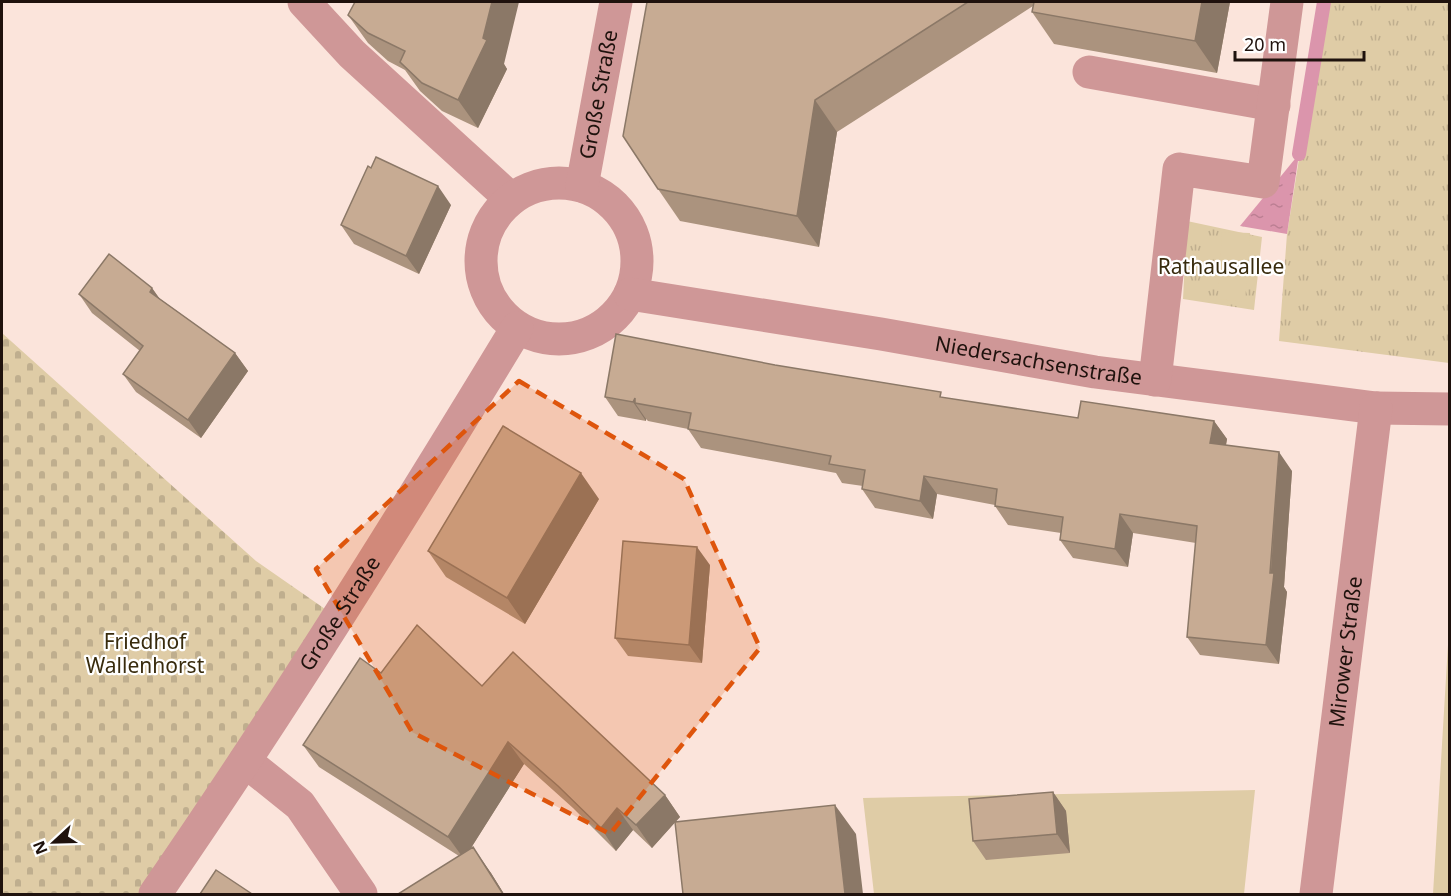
<svg xmlns="http://www.w3.org/2000/svg" width="1451" height="896" font-family="'Noto Sans',sans-serif">
<style>
.grass{fill:url(#grass-tufts)}
.cemetery{fill:url(#cemetery-stones)}
.pitch{fill:#dfcca6}
.water{fill:url(#water-ripples)}
.lines{fill:none;stroke-linecap:round;stroke-linejoin:round}
.stream{stroke:#db95ac;stroke-width:14}
.minor{stroke:#cf9797;stroke-width:33}
.wall{fill:#ab937e}
.shaded-wall{fill:#8b7867}
.building{fill:#c7ab93;stroke:#8b7867;stroke-width:1.5}
.marked{fill:#de550c;fill-opacity:0.2;stroke:#de550c;stroke-width:4.5;stroke-dasharray:12 8;stroke-linejoin:round}
.labels{text-anchor:middle;stroke-width:4.5;stroke-linejoin:round;paint-order:stroke}
.street-label{font-size:21px;fill:#1f120d;stroke:#fff}
.park-label{font-size:21px;fill:#382b0d;stroke:#fff}
</style>
<defs>
<pattern id="grass-tufts" width="24" height="20" patternUnits="userSpaceOnUse" patternTransform="scale(1.5)"><rect width="24" height="20" fill="#dfcca6"/><path d="M3 7l-1-3M5 7V3M7 7l1-3M15 17l-1-3M17 17v-4M19 17l1-3" fill="none" stroke="#bfae8e"/></pattern>
<pattern id="cemetery-stones" width="16" height="16" patternUnits="userSpaceOnUse" patternTransform="scale(1.5)"><rect width="16" height="16" fill="#dfcca6"/><path d="M2 7V4a2 2 0 0 1 4 0v3zM10 15v-3a2 2 0 0 1 4 0v3z" fill="#bfae8e"/></pattern>
<pattern id="water-ripples" width="26" height="14" patternUnits="userSpaceOnUse" patternTransform="scale(1.5)"><rect width="26" height="14" fill="#db95ac"/><path d="M2 4q2-2 4 0t4 0M15 11q2-2 4 0t4 0" fill="none" stroke="#bc7f93"/></pattern>
</defs>
<rect width="100%" height="100%" fill="#fbe4db"/>
<path class="grass" d="M 1324,2 L 1449,2 L 1449,363 L 1279,341 L 1287,234 Z
M 1187,221 L 1262,237 L 1254,310 L 1183,299 Z"/>
<path class="cemetery" d="M 2,333 L 256,561 L 338,618 L 155,894 L 2,894 Z"/>
<path class="pitch" d="M 1222,232 L 1250,233 L 1245,302 L 1218,299 Z
M 1449,628 L 1449,894 L 1433,894 Z
M 1255,790 L 1244,894 L 874,894 L 863,798 Z"/>
<path class="water" d="M 1299,154 L 1287,234 L 1240,226 Z"/>
<g class="lines">
<path class="stream" d="M 1299,154 L 1324,2"/>
<g class="minor">
<path d="M 304,2 L 352,54 L 511,199"/>
<path d="M 1089,72 L 1274,105"/>
<circle cx="559" cy="261" r="78"/>
<path id="s1" d="M 582,186 L 616,2"/>
<path id="s2" d="M 630,294 L 881,334 L 1095,372 L 1376,408 L 1450,409"/>
<path d="M 1155,380 L 1179,169 L 1263,182 L 1287,2"/>
<path d="M 245,761 L 300,805 L 361,894"/>
<path id="s3" d="M 155,894 C 282,710 401,519 517,328"/>
<path id="s4" d="M 1316,894 L 1376,408"/>
</g>
</g>
<path class="wall" d="M 647,2 L 1230,2 L 1217,73 L 1054,44 L 1032,12 L 1033,6 L 837,132 L 819,247 L 680,221 L 658,189 Z
M 348,15 L 504,64 L 507,69 L 478,128 L 442,111 L 420,91 L 405,70 L 388,61 L 368,43 Z
M 451,205 L 419,274 L 354,244 L 341,225 Z
M 152,288 L 160,299 L 235,353 L 248,371 L 201,438 L 136,392 L 123,374 L 140,351 L 92,313 L 79,294 Z
M 605,397 L 945,398 L 1078,418 L 1214,421 L 1227,439 L 1226,445 L 1292,471 L 1284,587 L 1287,592 L 1279,664 L 1200,655 L 1187,637 L 1196,543 L 1133,533 L 1128,567 L 1073,558 L 1060,540 L 1061,533 L 1008,525 L 995,506 L 995,505 L 937,494 L 933,519 L 875,508 L 862,489 L 863,486 L 842,483 L 836,473 L 701,448 L 688,429 L 648,421 L 646,419 L 646,421 L 618,416 Z
M 599,499 L 525,624 L 446,577 L 428,551 Z
M 710,565 L 702,663 L 628,656 L 615,638 Z
M 381,673 L 482,686 L 665,795 L 680,817 L 675,822 L 856,834 L 675,822 L 652,848 L 633,830 L 616,851 L 573,808 L 524,764 L 471,848 L 491,873 L 504,894 L 398,894 L 459,856 L 319,767 L 303,745 Z
M 1053,792 L 1066,811 L 1070,853 L 986,860 L 973,841 Z"/>
<path class="shaded-wall" d="M 492,2 L 519,2 L 504,64 L 507,69 L 478,128 L 458,100 L 483,38 Z
M 1202,2 L 1230,2 L 1217,73 L 1195,41 Z
M 815,100 L 837,132 L 819,247 L 797,216 Z
M 438,186 L 451,205 L 419,274 L 406,256 Z
M 152,288 L 165,307 L 150,292 Z
M 235,353 L 248,371 L 201,438 L 188,420 Z
M 635,398 L 635,403 L 646,419 L 646,421 L 633,402 Z
M 1214,421 L 1227,439 L 1223,461 L 1210,443 Z
M 1279,452 L 1292,471 L 1284,587 L 1287,592 L 1279,664 L 1266,645 Z
M 581,473 L 599,499 L 525,624 L 507,598 Z
M 924,476 L 937,494 L 933,519 L 920,501 Z
M 1120,514 L 1133,533 L 1128,567 L 1115,549 Z
M 697,547 L 710,565 L 702,663 L 689,645 Z
M 508,742 L 524,764 L 464,859 L 448,837 Z
M 1053,792 L 1066,811 L 1070,853 L 1057,834 Z
M 665,795 L 680,817 L 652,848 L 636,825 Z
M 835,805 L 856,834 L 863,894 L 845,894 Z
M 617,808 L 633,830 L 616,851 L 601,828 Z
M 473,847 L 491,873 L 504,894 L 503,894 Z"/>
<path class="building" d="M 355,2 L 492,2 L 483,38 L 487,40 L 458,100 L 422,83 L 400,62 L 405,51 L 368,33 L 348,15 Z
M 647,2 L 968,2 L 815,100 L 797,216 L 658,189 L 623,136 Z
M 1034,2 L 1202,2 L 1195,41 L 1032,12 Z
M 376,157 L 438,186 L 406,256 L 341,225 L 368,166 L 371,168 Z
M 109,254 L 152,288 L 150,292 L 235,353 L 188,420 L 123,374 L 143,346 L 79,294 Z
M 616,334 L 775,365 L 941,392 L 940,397 L 1078,418 L 1081,401 L 1214,421 L 1210,443 L 1279,452 L 1270,573 L 1274,573 L 1266,645 L 1187,637 L 1197,526 L 1120,514 L 1115,549 L 1060,540 L 1063,517 L 995,506 L 997,489 L 924,476 L 920,501 L 862,489 L 865,470 L 829,464 L 831,456 L 688,429 L 691,413 L 635,403 L 635,398 L 633,402 L 605,397 Z
M 503,426 L 581,473 L 507,598 L 428,551 Z
M 623,541 L 697,547 L 689,645 L 615,638 Z
M 417,625 L 482,686 L 513,652 L 665,795 L 636,825 L 617,808 L 601,828 L 558,786 L 508,742 L 448,837 L 303,745 L 360,658 L 381,673 Z
M 1053,792 L 1057,834 L 973,841 L 969,799 Z
M 835,805 L 845,894 L 683,894 L 675,822 Z
M 473,847 L 503,894 L 398,894 Z
M 216,870 L 252,894 L 200,894 Z"/>
<path class="marked" d="M 519,381 L 684,479 L 760,648 L 610,834 L 412,732 L 316,569 Z"/>
<g class="labels">
<g class="street-label">
<text dy="7" stroke="none"><textPath href="#s1" startOffset="93">Große Straße</textPath></text>
<text dy="7" stroke="none"><textPath href="#s2" startOffset="414">Niedersachsenstraße</textPath></text>
<text dy="7" stroke="none"><textPath href="#s3" startOffset="336">Große Straße</textPath></text>
<text dy="7" stroke="none"><textPath href="#s4" startOffset="244">Mirower Straße</textPath></text>
</g>
<g class="park-label">
<text x="1221" y="274">Rathausallee</text>
<text x="145" y="649">Friedhof<tspan x="145" dy="24">Wallenhorst</tspan></text>
</g>
</g>
<rect width="1451" height="896" fill="none" stroke="#1f120d" stroke-width="6"/>
<g transform="translate(54 842) rotate(248)" stroke="#ffffff" stroke-width="4.5" paint-order="stroke">
<path d="M0-4.5L10 22L0 15L-10 22Z" fill="#1f120d"/>
<text y="-9" font-size="16" font-weight="bold" text-anchor="middle" fill="#1f120d">N</text>
</g>
<path d="M1235 51v9h129v-9" fill="none" stroke="#1f120d" stroke-width="3"/>
<text x="1244" y="51" font-size="18" fill="#1f120d" stroke="#ffffff" stroke-width="4.5" paint-order="stroke">20 m</text>
</svg>
